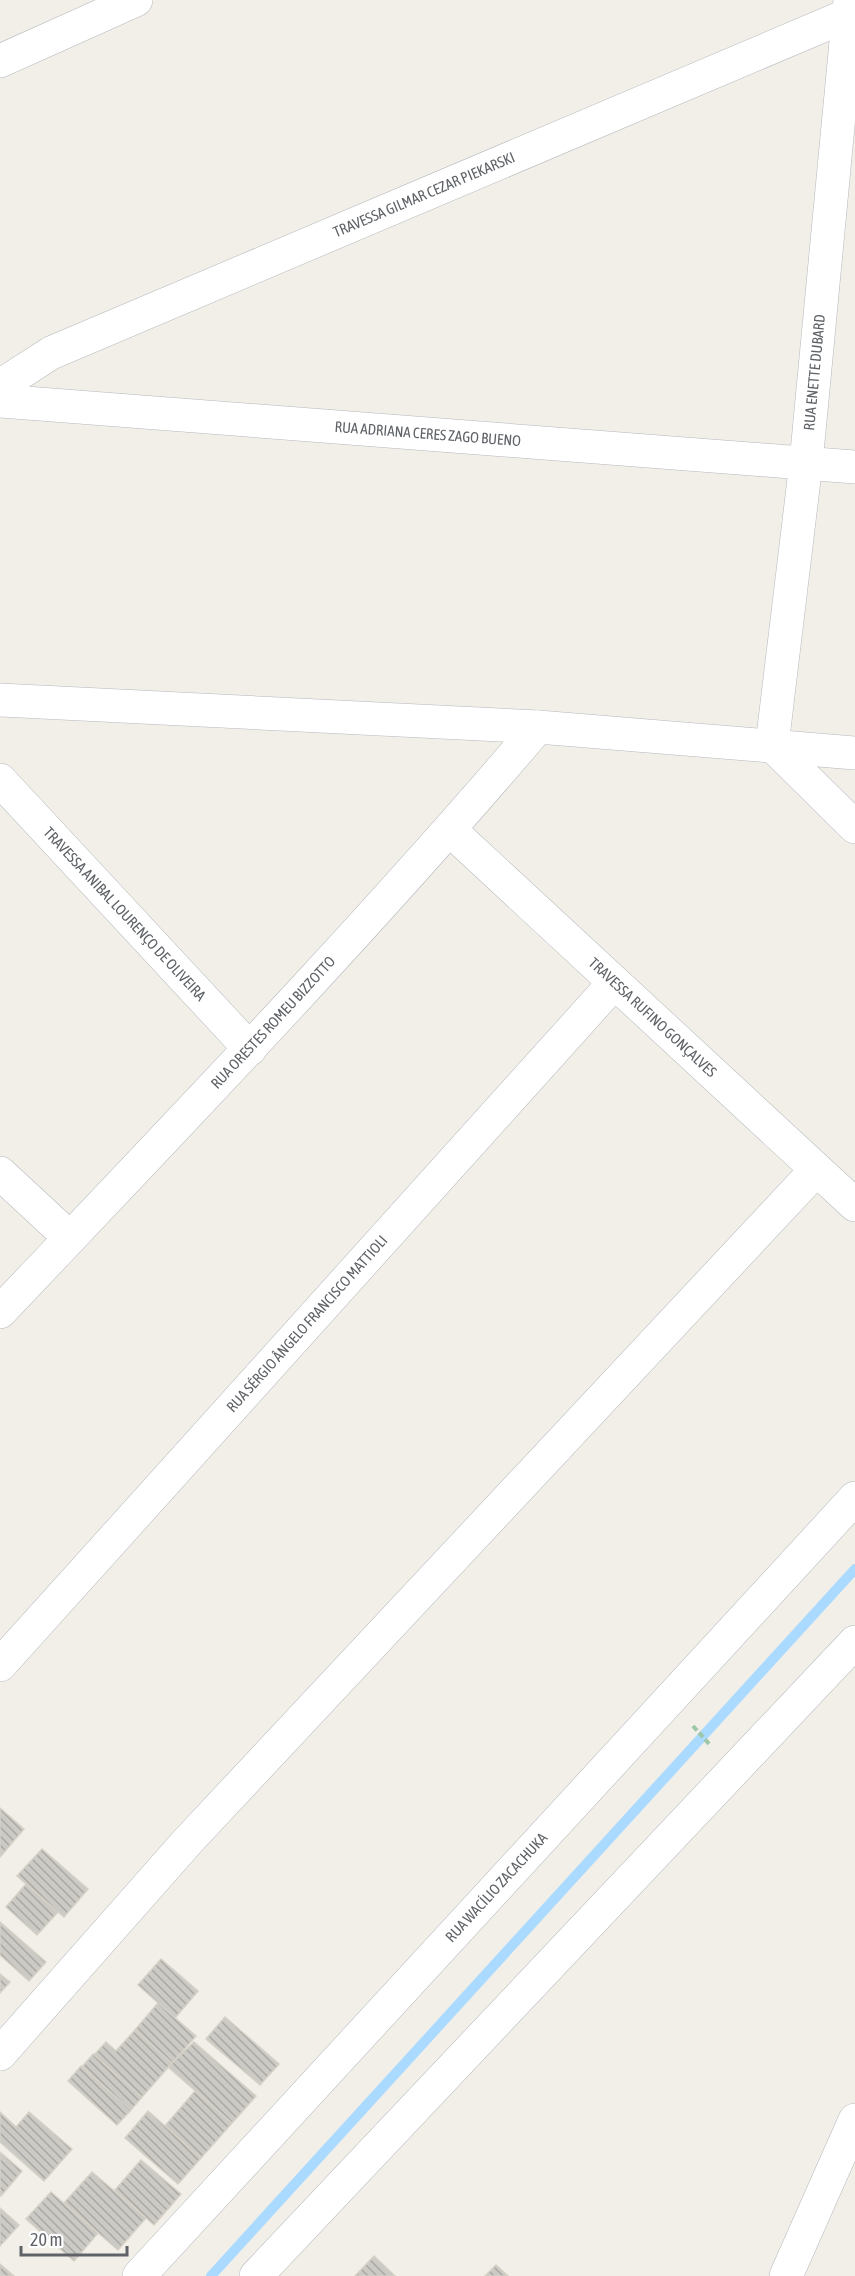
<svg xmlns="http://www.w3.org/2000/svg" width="855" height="2276" font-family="'Asap Condensed',sans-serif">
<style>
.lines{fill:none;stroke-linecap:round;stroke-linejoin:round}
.stream{stroke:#aadaff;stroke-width:10}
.building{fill:url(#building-back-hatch);stroke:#d6d1c6;stroke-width:1.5}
.minor-casing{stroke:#b5b8bc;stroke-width:34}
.path{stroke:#9cc7a9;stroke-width:4;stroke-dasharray:6 3;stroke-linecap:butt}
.minor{stroke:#fff;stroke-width:33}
.labels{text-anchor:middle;stroke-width:4.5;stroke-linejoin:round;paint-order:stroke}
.street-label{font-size:15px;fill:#5f6368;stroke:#fff}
</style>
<defs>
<pattern id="building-back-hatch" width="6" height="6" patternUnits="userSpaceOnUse" patternTransform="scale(1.5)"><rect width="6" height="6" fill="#cccac5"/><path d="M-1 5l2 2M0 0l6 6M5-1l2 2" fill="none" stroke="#a9a8a4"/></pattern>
</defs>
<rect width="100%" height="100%" fill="#f1efe8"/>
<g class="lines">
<path class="stream" d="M 211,2276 L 855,1569"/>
</g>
<path class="building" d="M 0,1808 L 24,1829 L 0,1857 Z
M 42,1849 L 88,1889 L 64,1917 L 17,1876 Z
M 26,1884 L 58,1912 L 37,1935 L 6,1907 Z
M 0,1922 L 46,1962 L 29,1981 L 0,1955 Z
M 161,1959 L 198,1991 L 175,2018 L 138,1985 Z
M 0,1974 L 10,1982 L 0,1993 Z
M 158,2003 L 196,2036 L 172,2063 L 135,2030 Z
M 225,2017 L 279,2064 L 260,2085 L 206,2039 Z
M 135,2030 L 172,2063 L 142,2097 L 94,2055 L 106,2042 L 116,2051 Z
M 194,2042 L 256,2096 L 232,2123 L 168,2067 Z
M 93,2054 L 142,2097 L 131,2110 L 82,2067 Z
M 81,2066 L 131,2110 L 117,2125 L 68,2081 Z
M 195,2091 L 232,2123 L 201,2158 L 165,2126 Z
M 148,2111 L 201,2158 L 178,2184 L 125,2138 Z
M 29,2112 L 72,2149 L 44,2181 L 0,2142 L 0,2112 L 16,2127 Z
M 0,2152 L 22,2171 L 1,2196 L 0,2196 Z
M 141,2160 L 181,2194 L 154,2225 L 115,2190 Z
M 92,2172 L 146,2218 L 118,2250 L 64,2203 Z
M 51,2192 L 98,2233 L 74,2261 L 26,2219 Z
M 0,2208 L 19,2225 L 0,2246 Z
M 374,2256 L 395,2276 L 355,2276 Z
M 0,2264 L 14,2276 L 0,2276 Z
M 496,2265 L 508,2276 L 485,2276 Z"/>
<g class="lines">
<g class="minor-casing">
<g id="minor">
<path d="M 0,61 L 136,0"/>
<path id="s1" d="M 0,386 L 51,353 L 855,12"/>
<path id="s2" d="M 0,401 L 855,467"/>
<path d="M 0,700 L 538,727 L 855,753"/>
<path id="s3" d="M 772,745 L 806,463 L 850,0"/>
<path d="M 772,745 L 855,827"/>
<path id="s4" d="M 0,780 L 250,1049"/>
<path id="s5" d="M 450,830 L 855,1205"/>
<path d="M 0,1173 L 70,1238"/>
<path id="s6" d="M 0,1312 C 182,1120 366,929 538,727"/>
<path id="s7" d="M 0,1665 L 614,983"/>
<path d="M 0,2054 L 187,1842 L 816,1170"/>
<path id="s8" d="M 139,2276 L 855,1498"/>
<path d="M 256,2276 L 855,1642"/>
<path d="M 786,2276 L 855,2120"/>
</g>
</g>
<path class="path" d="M 693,1726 L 710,1745"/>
<use href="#minor" class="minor"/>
</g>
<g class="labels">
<g class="street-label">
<text dy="5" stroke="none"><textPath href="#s1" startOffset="466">TRAVESSA GILMAR CEZAR PIEKARSKI</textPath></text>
<text dy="5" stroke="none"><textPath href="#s3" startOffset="375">RUA ENETTE DUBARD</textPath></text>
<text dy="5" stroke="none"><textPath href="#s2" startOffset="429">RUA ADRIANA CERES ZAGO BUENO</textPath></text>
<text dy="5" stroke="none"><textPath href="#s4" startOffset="183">TRAVESSA ANIBAL LOURENÇO DE OLIVEIRA</textPath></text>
<text dy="5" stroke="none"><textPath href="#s5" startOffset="276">TRAVESSA RUFINO GONÇALVES</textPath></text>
<text dy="5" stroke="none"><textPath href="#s6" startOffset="398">RUA ORESTES ROMEU BIZZOTTO</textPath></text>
<text dy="5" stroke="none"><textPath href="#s7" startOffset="459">RUA SÉRGIO ÂNGELO FRANCISCO MATTIOLI</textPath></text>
<text dy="5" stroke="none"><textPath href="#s8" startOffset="528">RUA WACÍLIO ZACACHUKA</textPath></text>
</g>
</g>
<path d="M21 2246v9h106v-9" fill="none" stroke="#5f6368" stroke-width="3"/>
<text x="30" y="2246" font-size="18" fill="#5f6368" stroke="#ffffff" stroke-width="4.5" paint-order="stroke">20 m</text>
</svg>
